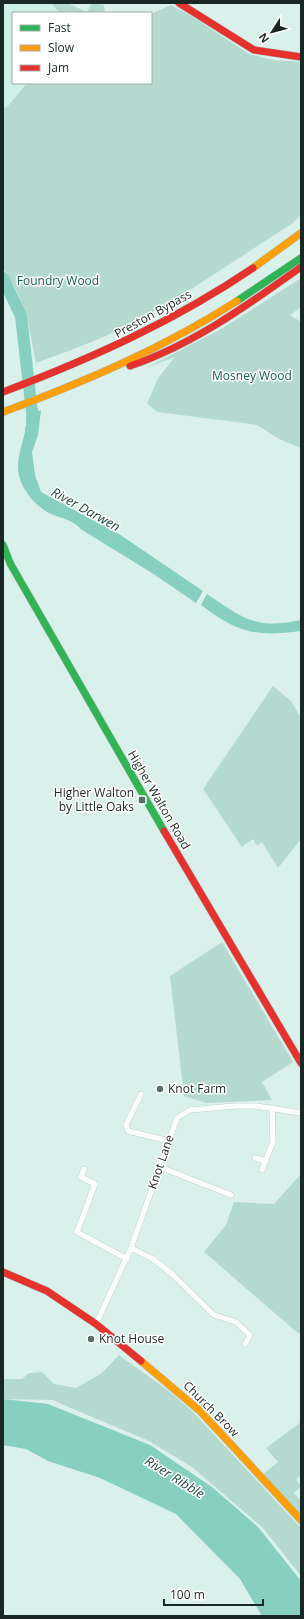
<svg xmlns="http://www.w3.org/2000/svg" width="304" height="1619" font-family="'Open Sans',sans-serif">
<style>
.built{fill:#cdf1e7}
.green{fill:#b4dad0}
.water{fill:#87cfbf}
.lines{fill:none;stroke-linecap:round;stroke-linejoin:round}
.river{stroke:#87cfbf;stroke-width:12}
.street-casing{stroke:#aabab6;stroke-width:6}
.fast-casing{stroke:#aabab6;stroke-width:8}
.slow-casing{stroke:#aabab6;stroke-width:8}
.jam-casing{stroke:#aabab6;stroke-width:8}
.street{stroke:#f9fdfc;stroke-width:5.5}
.fast{stroke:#30b455;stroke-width:7}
.slow{stroke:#ff9f0a;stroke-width:7}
.jam{stroke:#e5322d;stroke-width:7}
.poi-dot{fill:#5d6e6a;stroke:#fff;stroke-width:1.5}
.labels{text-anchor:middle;stroke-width:3;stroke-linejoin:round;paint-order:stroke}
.park-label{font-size:12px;fill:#0f5e50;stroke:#fff}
.street-label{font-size:12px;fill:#1a2825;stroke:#fff}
.poi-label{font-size:12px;fill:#1a2825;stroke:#fff;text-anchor:start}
.water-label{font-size:13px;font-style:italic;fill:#1d483e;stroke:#fff}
</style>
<rect width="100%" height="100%" fill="#daf0ea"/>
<path class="built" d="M 3,3 L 51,3 L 60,13 L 13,13 L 13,83 L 27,83 L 7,107 L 3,108 Z"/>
<path class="green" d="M 51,3 L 67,3 L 87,12 L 92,3 L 104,5 L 105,13 L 60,13 Z
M 171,5 L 193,17 L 249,54 L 274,60 L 301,62 L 301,215 L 293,223 C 243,255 194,289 143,318 C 109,336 72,350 36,363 L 27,317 L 17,292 L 3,268 L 3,108 L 7,107 L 27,83 L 151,83 L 151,14 Z
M 301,278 L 301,307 L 290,315 L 301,322 L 301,448 L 279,439 L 257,425 L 158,412 L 147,404 L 158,378 L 175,357 L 146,368 L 223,328 Z
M 273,686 L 291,701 L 301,718 L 301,839 L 278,868 L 262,842 L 257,846 L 253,839 L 242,847 L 203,789 Z
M 222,942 L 293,1062 L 262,1082 L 272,1100 L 206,1103 L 184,1096 L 170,976 Z
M 301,1174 L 301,1330 L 299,1334 L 204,1252 L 226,1225 L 234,1202 L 274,1204 Z
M 119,1355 L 169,1391 L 193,1412 L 301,1528 L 301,1576 L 264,1529 L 192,1467 L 149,1441 L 52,1400 L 3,1399 L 3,1379 L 22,1379 L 29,1373 L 42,1372 L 54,1384 L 76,1388 L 102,1373 Z
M 301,1422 L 301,1475 L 296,1480 L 301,1486 L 294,1493 L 301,1501 L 301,1514 L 262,1475 L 278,1462 L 266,1448 Z"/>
<path class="water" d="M 41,410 L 38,435 L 32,452 L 35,475 L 41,492 L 119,534 L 203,591 L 196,603 L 152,573 L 82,530 C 74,522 67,519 56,516 C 37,510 18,487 18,467 C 18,449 28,433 26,416 Z
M 207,594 C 243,618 255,630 301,620 L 301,631 C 255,637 238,633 201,605 Z
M 3,1399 L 48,1404 L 150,1445 L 212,1487 L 258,1527 L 301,1581 L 301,1616 L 262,1616 L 240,1579 L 176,1514 L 100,1478 L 48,1461 L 26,1449 L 3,1445 Z"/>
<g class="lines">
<path class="river" d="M 3,278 L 21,316 L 33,421 L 31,430"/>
<g class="street-casing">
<path id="street" d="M 141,1094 L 126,1125 L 128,1131 L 169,1141
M 255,1158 L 266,1161
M 160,1167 L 231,1195
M 84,1169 L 81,1177 L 95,1184 L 77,1232 L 127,1259
M 262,1170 L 273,1142 L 272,1108
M 131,1248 L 153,1259 L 172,1274 L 214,1315 L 236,1322 L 250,1335 L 245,1344
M 96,1324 L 131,1248 L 177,1118 L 190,1110 L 235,1106 L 256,1106 L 301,1113"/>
</g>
<g class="fast-casing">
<path id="fast" d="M 237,301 L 301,258
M 3,545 L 10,563 L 164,831"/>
</g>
<g class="slow-casing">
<path id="slow" d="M 253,268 L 301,233
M 3,412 C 84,382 164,348 237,301
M 141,1361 L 200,1411 L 301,1520"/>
</g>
<g class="jam-casing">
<path id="jam" d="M 179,3 L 254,50 L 301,57
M 130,366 C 192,345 248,305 301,267
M 3,392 C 90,359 175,321 253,268
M 164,831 L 301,1063
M 3,1272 L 47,1291 L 96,1324 L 141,1361"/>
</g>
<use href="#street" class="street"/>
<use href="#fast" class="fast"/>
<use href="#slow" class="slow"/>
<use href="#jam" class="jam"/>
</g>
<g class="poi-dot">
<rect x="138" y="796" width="8" height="8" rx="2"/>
<circle cx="160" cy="1089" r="4"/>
<circle cx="91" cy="1339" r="4"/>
</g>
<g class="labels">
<g class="park-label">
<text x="58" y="285">Foundry Wood</text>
<text x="252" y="380">Mosney Wood</text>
</g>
<g class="street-label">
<text transform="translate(153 314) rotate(-29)" y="4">Preston Bypass</text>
<text transform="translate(159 800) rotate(60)" y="4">Higher Walton Road</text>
<text transform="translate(161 1162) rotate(-71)" y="4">Knot Lane</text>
<text transform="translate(211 1409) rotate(45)" y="4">Church Brow</text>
</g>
<g class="poi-label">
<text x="134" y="797" text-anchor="end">Higher Walton<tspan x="134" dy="14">by Little Oaks</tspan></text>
<text x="168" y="1093">Knot Farm</text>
<text x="99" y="1343">Knot House</text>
</g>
<g class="water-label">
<text transform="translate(86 509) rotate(29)" y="5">River Darwen</text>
<text transform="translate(175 1477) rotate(32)" y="5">River Ribble</text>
</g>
</g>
<rect width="304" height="1619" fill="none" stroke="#1a2825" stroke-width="8"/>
<rect x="12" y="12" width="140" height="72" fill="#ffffff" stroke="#a3a9a8"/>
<rect x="20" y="25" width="20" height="6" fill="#30b455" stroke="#a3a9a8"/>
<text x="48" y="32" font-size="12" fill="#1a2825">Fast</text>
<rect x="20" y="45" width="20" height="6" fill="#ff9f0a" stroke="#a3a9a8"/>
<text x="48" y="52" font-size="12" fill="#1a2825">Slow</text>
<rect x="20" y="65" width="20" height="6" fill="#e5322d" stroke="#a3a9a8"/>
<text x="48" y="72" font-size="12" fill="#1a2825">Jam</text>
<g transform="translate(272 32) rotate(234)" stroke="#ffffff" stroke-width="3" paint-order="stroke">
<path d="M0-3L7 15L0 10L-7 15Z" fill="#1a2825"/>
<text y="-6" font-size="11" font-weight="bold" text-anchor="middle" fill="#1a2825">N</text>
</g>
<path d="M164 1599v6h99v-6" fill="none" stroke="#1a2825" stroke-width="2"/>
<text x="170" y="1599" font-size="12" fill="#1a2825" stroke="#ffffff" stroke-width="3" paint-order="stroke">100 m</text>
</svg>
